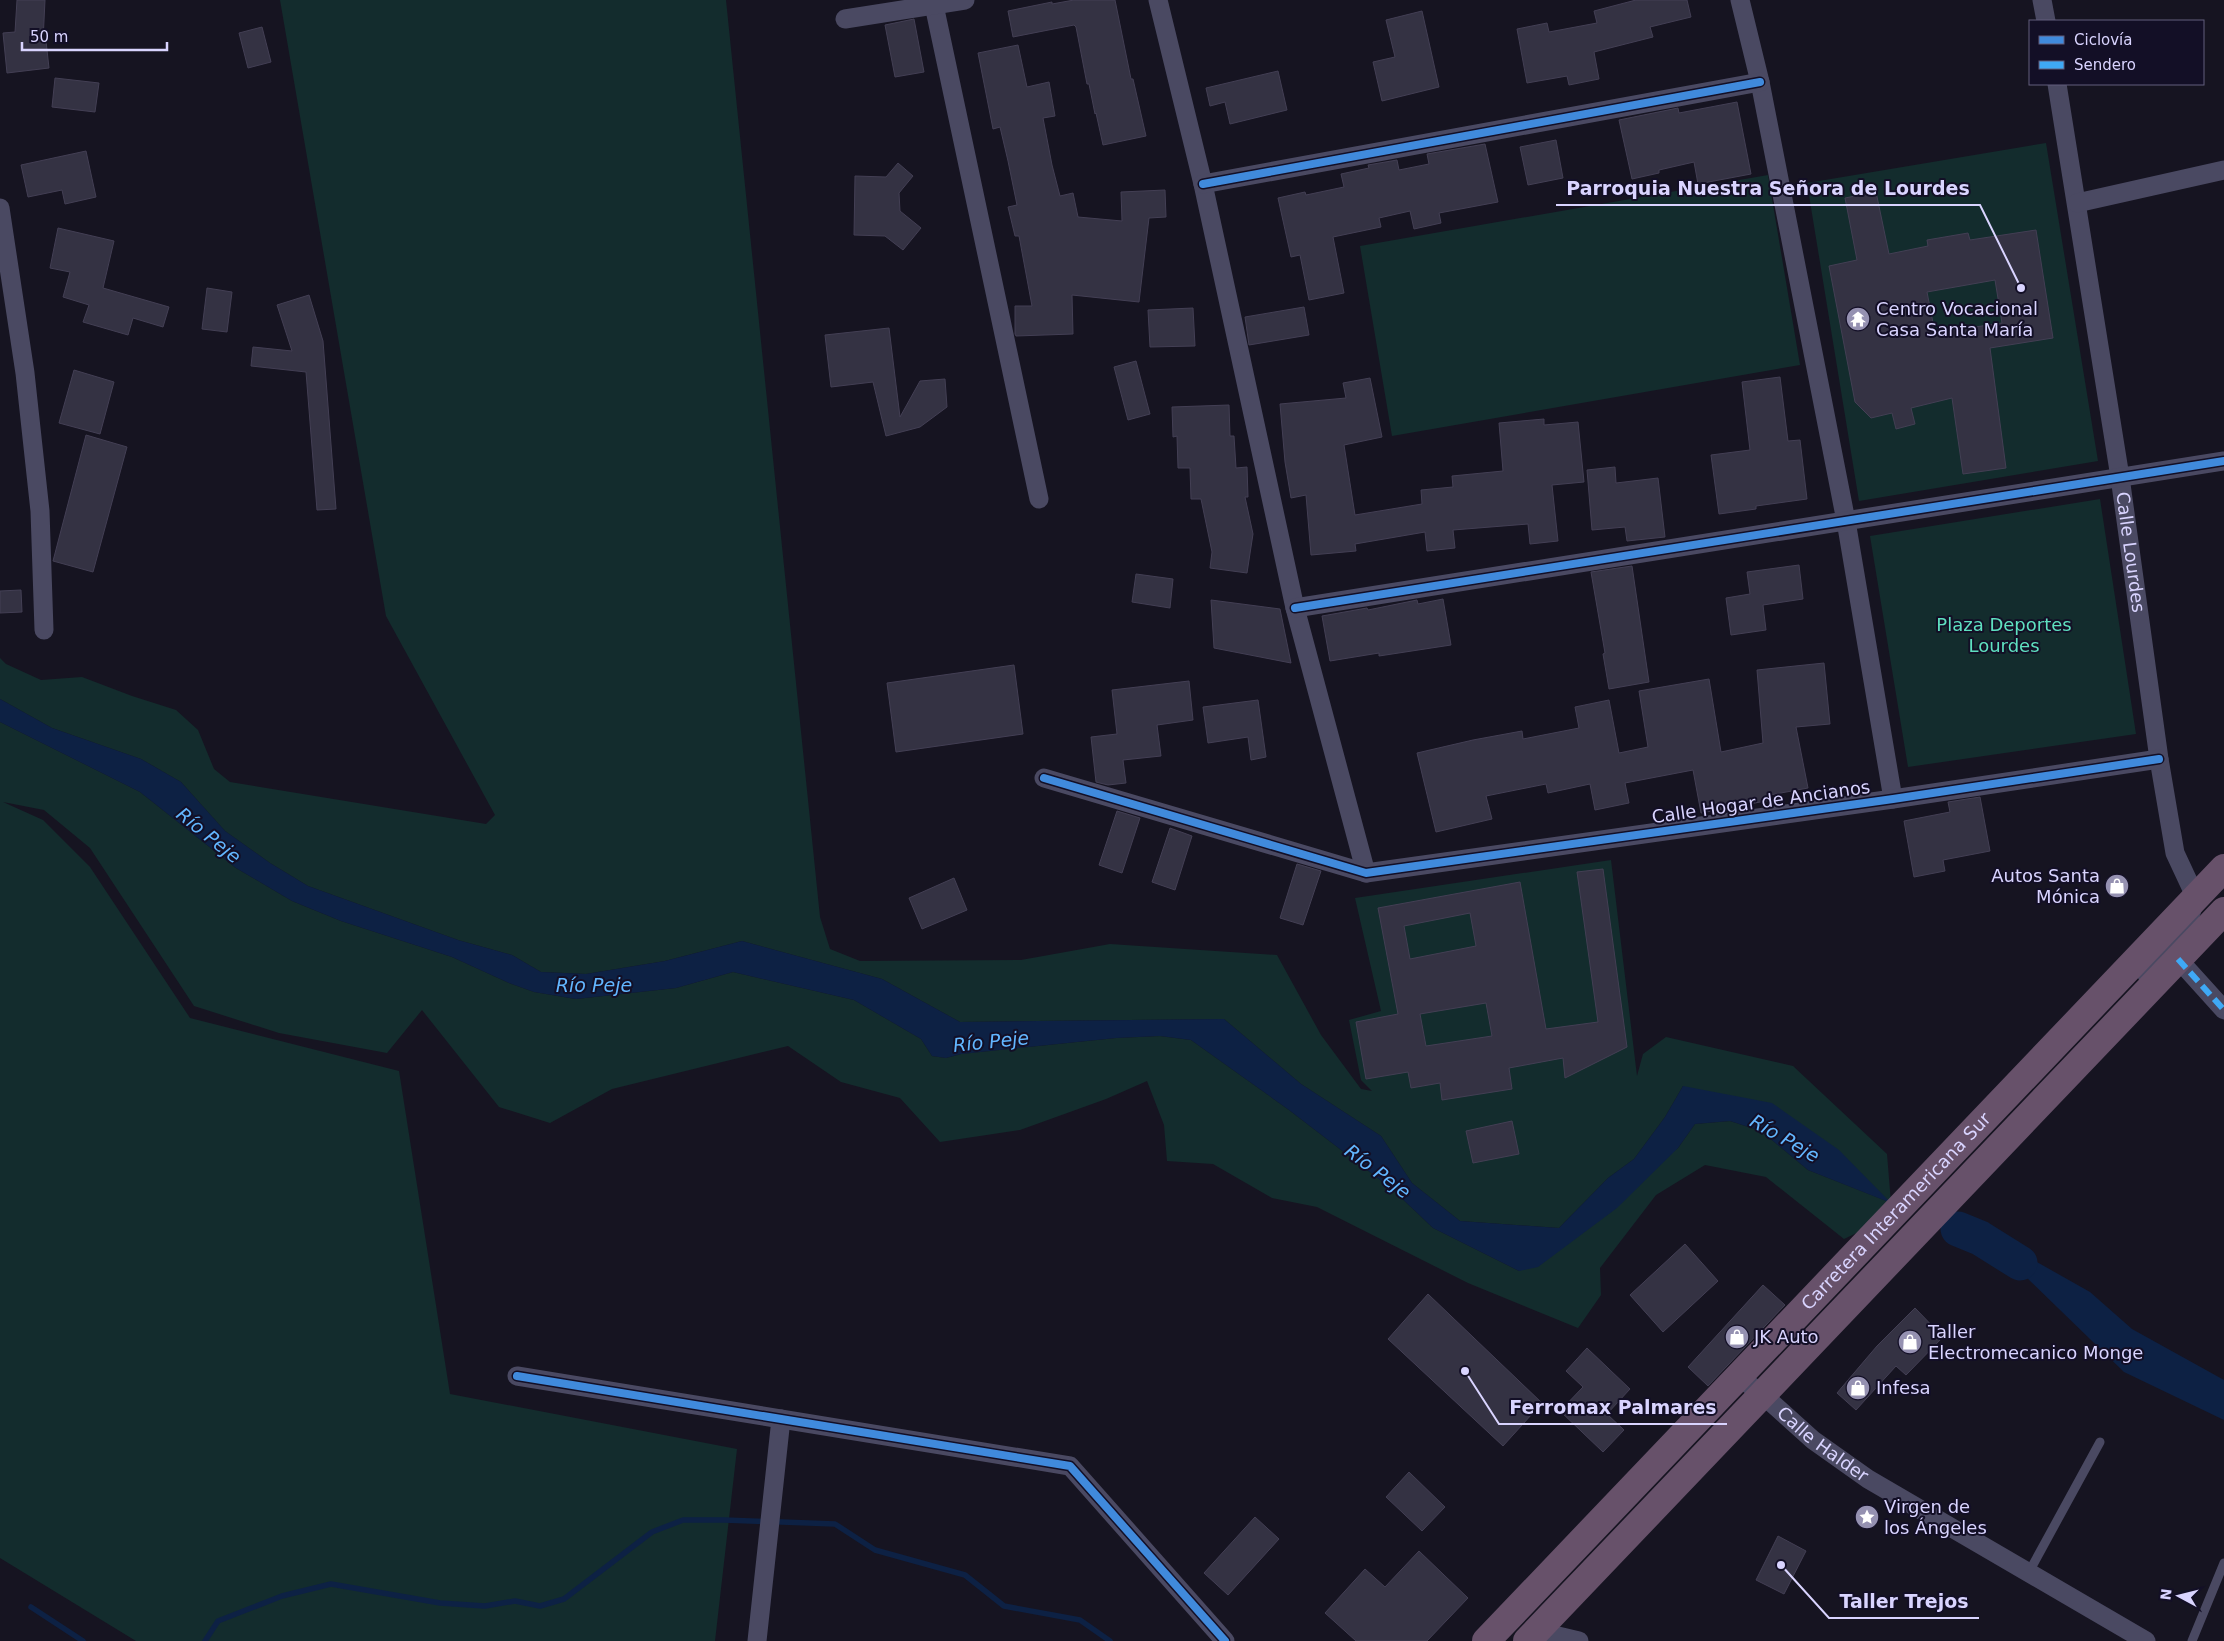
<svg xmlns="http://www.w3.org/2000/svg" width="2224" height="1641" font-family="'DejaVu Sans',sans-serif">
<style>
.green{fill:#132c2d}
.water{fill:#0d2144}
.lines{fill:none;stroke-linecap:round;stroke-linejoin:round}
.stream{stroke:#0d2144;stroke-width:5.5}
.river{stroke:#0d2144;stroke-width:35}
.building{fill:#343243;stroke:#433f54;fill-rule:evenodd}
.lane{stroke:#4a4962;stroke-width:9}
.street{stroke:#4a4962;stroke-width:19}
.highway{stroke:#67516a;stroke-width:28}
.quiet{stroke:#3fa9f5;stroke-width:6;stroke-dasharray:12 6;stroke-linecap:butt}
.cycleway-casing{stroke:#130f26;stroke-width:11}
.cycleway{stroke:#408adc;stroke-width:8}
.labels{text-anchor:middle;stroke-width:4;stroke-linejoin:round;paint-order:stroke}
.poi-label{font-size:18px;fill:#d9d4ff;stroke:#130f26;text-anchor:start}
.street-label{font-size:18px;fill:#d9d4ff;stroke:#130f26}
.park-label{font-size:18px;fill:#5fe0c0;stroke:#130f26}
.water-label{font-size:19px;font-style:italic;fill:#62b6ff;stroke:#130f26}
.leader{fill:none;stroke:#d9d4ff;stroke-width:2}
.callout-dot{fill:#d9d4ff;stroke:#130f26;stroke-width:2}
.callout-label{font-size:19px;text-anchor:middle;font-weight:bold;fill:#d9d4ff;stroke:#130f26;stroke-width:4;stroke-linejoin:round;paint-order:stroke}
</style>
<rect width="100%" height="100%" fill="#161421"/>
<path class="green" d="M 280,0 L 726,0 L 820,917 L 830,949 L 860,961 L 1021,960 L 1110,944 L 1277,955 L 1321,1035 L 1361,1089 L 1372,1091 L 1361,1080 L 1349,1020 L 1381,1011 L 1355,898 L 1611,860 L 1637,1076 L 1643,1054 L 1666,1037 L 1793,1066 L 1887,1154 L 1891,1203 L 1869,1227 L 1844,1239 L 1766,1177 L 1705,1165 L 1656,1195 L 1600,1268 L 1601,1295 L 1578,1328 L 1468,1283 L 1317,1207 L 1272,1198 L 1213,1164 L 1167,1161 L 1164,1125 L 1147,1081 L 1106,1099 L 1020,1130 L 940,1142 L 900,1098 L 841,1082 L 788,1046 L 612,1089 L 550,1123 L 499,1107 L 422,1010 L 387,1053 L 279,1033 L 194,1006 L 90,848 L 44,810 L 3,802 L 43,820 L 90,867 L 190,1018 L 399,1071 L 450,1394 L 737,1449 L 715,1641 L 136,1641 L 0,1558 L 0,722 L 140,792 L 236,868 L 292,901 L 341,921 L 452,957 L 509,983 L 534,992 L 576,999 L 676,988 L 733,972 L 854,1000 L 921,1039 L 932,1056 L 946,1058 L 961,1054 L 1116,1038 L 1160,1036 L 1191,1040 L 1289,1110 L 1392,1189 L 1433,1228 L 1519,1271 L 1678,1148 L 1695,1124 L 1730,1121 L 1761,1131 L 1808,1170 L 1889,1202 L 1683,1086 L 1665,1117 L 1634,1159 L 1608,1178 L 1559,1228 L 1460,1221 L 1412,1183 L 1381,1136 L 1301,1084 L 1224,1019 L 960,1022 L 882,979 L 742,941 L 665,961 L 586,974 L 541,972 L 512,955 L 458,940 L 308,886 L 270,863 L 225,831 L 181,782 L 141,759 L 52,728 L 0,699 L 0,658 L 6,664 L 41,680 L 82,677 L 132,696 L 176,710 L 198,730 L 214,769 L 230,782 L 486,824 L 495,815 L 386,616 Z
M 2046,143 L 2098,461 L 1859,501 L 1807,183 Z
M 1768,175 L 1800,365 L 1392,436 L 1360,246 Z
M 2100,499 L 2136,734 L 1908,767 L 1870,536 Z"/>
<path class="water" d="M 0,699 L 52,728 L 141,759 L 181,782 L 225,831 L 270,863 L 308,886 L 458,940 L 512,955 L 541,972 L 586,974 L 665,961 L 742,941 L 882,979 L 960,1022 L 1224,1019 L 1301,1084 L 1381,1136 L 1412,1183 L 1460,1221 L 1559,1228 L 1608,1178 L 1634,1159 L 1665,1117 L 1683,1086 L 1772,1103 L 1839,1150 L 1891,1203 L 1808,1170 L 1761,1131 L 1730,1121 L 1695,1124 L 1678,1148 L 1617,1208 L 1538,1267 L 1519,1271 L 1433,1228 L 1392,1189 L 1289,1110 L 1191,1040 L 1160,1036 L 1116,1038 L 961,1054 L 946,1058 L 932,1056 L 921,1039 L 854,1000 L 733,972 L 676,988 L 576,999 L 534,992 L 509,983 L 452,957 L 341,921 L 292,901 L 236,868 L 140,792 L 0,722 Z
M 1980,1238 L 2005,1244 L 2090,1292 L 2132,1329 L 2224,1380 L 2224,1420 L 2124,1372 L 2024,1275 L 1990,1261 Z"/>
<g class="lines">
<path class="stream" d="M 31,1607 L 83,1641
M 205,1641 L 218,1621 L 282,1596 L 331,1584 L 440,1603 L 485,1606 L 515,1601 L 540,1606 L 564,1599 L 652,1532 L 683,1520 L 724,1520 L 835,1524 L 875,1550 L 965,1575 L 1004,1606 L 1080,1620 L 1110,1641"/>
<path class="river" d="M 1958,1229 L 1980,1238 L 2020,1263"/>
</g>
<path class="building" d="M 17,0 L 45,0 L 43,41 L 46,41 L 49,68 L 7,73 L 3,33 L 15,32 Z
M 1074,0 L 1115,0 L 1131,79 L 1133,79 L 1146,136 L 1103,145 L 1096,113 L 1095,114 L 1089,84 L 1087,84 L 1076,27 L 1074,25 L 1013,37 L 1008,11 L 1052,2 L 1052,4 Z
M 1636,0 L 1687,0 L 1691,17 L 1650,27 L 1653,37 L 1594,52 L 1599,79 L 1569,85 L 1567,76 L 1527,83 L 1517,29 L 1547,23 L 1549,32 L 1597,23 L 1594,11 Z
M 1422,11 L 1439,87 L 1382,101 L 1373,62 L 1395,57 L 1386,20 Z
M 914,19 L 924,72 L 895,77 L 885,25 Z
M 262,27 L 271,62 L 248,68 L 239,33 Z
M 1018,45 L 1027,87 L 1049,82 L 1055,116 L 1043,118 L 1052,165 L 1060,196 L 1073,193 L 1078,217 L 1122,221 L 1121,192 L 1165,190 L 1166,217 L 1149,218 L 1139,302 L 1072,295 L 1073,334 L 1016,336 L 1015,334 L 1015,306 L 1032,306 L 1019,236 L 1015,236 L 1008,207 L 1017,205 L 1008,161 L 1000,127 L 993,129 L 978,53 Z
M 1278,71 L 1287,110 L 1230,124 L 1225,102 L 1210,106 L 1206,88 Z
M 55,78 L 99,83 L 95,112 L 52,107 Z
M 1737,102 L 1751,174 L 1698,184 L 1694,162 L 1659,170 L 1659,173 L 1632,179 L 1619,120 L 1678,108 L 1679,113 Z
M 1556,140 L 1563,178 L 1528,185 L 1520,147 Z
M 1485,144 L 1498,202 L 1439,213 L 1441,223 L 1414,229 L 1410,211 L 1379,218 L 1381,227 L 1333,237 L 1344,293 L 1309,300 L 1300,255 L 1291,257 L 1278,198 L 1305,192 L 1306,195 L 1344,187 L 1341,174 L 1369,168 L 1368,165 L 1397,160 L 1399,170 L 1429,164 L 1427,154 Z
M 86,151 L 96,197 L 65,204 L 62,190 L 28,197 L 21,165 Z
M 898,163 L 913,176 L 899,193 L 900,211 L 921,228 L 903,250 L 885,236 L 854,235 L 855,176 L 886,177 Z
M 1876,192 L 1889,254 L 1928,246 L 1927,240 L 1968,233 L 1970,240 L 2036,230 L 2053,338 L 1990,348 L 2006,468 L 1963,474 L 1952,398 L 1911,408 L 1915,424 L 1896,429 L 1892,413 L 1871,418 L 1855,402 L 1829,266 L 1857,260 L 1845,198 ZM 1995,280 L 2002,323 L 1935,333 L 1927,292 Z
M 58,228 L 114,241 L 103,288 L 169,307 L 163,327 L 133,318 L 128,335 L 83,322 L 89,305 L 63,297 L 70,272 L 50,268 Z
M 207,288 L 232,292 L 227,332 L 202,329 Z
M 309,295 L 323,341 L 336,509 L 317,510 L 306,372 L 251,366 L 253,347 L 292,351 L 277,305 Z
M 1304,307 L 1309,335 L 1249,345 L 1245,317 Z
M 1193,308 L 1195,346 L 1150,347 L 1148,310 Z
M 889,328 L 900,417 L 920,381 L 945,379 L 947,407 L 920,427 L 886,436 L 873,382 L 831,387 L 825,335 Z
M 1136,361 L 1150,414 L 1128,420 L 1114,367 Z
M 74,370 L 114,382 L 100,434 L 59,423 Z
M 1780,377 L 1788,441 L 1800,440 L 1807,499 L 1756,506 L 1756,509 L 1719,514 L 1711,455 L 1750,450 L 1742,382 Z
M 1370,378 L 1382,437 L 1344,445 L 1355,515 L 1422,504 L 1421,490 L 1453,487 L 1452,476 L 1503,471 L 1499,423 L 1544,419 L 1544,425 L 1578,422 L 1584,482 L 1552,485 L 1558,541 L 1530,544 L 1528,524 L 1453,530 L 1455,548 L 1427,551 L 1425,532 L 1355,544 L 1356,551 L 1311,555 L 1306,495 L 1291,498 L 1285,462 L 1280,404 L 1346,398 L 1343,383 Z
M 1229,405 L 1230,436 L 1234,436 L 1236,468 L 1247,467 L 1248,497 L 1245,497 L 1253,534 L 1247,573 L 1210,568 L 1212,552 L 1201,499 L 1191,499 L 1190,468 L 1178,468 L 1177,436 L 1173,437 L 1172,407 Z
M 86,435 L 127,447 L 93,572 L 53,561 Z
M 1615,467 L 1616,483 L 1658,478 L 1665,537 L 1627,541 L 1625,527 L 1592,530 L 1587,470 Z
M 1799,565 L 1803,599 L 1763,605 L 1766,630 L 1731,635 L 1726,598 L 1750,594 L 1747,572 Z
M 1632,566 L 1649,682 L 1609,689 L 1603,654 L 1605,653 L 1591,572 Z
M 1136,574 L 1173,579 L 1170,608 L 1132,602 Z
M 21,590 L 22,612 L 0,613 L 0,591 Z
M 1443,599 L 1451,645 L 1379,656 L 1379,653 L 1330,661 L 1322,616 L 1367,608 L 1368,610 L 1417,600 L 1418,604 Z
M 1211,600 L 1280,609 L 1291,663 L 1214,648 Z
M 1824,663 L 1830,724 L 1796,727 L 1808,788 L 1770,795 L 1771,800 L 1701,813 L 1693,770 L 1625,783 L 1629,803 L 1595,810 L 1590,784 L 1548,793 L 1546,784 L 1486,796 L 1492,819 L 1436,832 L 1417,753 L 1473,740 L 1522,731 L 1523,739 L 1579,728 L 1575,707 L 1609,700 L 1619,753 L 1648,747 L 1639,691 L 1709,679 L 1721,752 L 1763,743 L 1757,670 Z
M 1014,665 L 1023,734 L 896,752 L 887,683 Z
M 1189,681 L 1193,720 L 1157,725 L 1161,756 L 1123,760 L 1126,783 L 1108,785 L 1096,782 L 1091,737 L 1117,734 L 1112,690 Z
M 1258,700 L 1266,757 L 1251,760 L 1248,737 L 1208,743 L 1203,707 Z
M 1980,797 L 1990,851 L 1943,860 L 1945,871 L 1914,877 L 1904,821 L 1950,812 L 1948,802 Z
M 1117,811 L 1140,818 L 1122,873 L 1099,865 Z
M 1170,828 L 1192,836 L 1175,890 L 1152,882 Z
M 1297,864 L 1321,871 L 1303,925 L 1280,918 Z
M 1603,869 L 1627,1047 L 1565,1078 L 1563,1058 L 1509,1068 L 1512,1089 L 1442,1100 L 1440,1083 L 1411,1088 L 1408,1072 L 1366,1079 L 1356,1022 L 1398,1014 L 1378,908 L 1520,882 L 1546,1029 L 1598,1022 L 1577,872 ZM 1470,913 L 1476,946 L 1410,959 L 1404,926 ZM 1486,1003 L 1492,1036 L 1426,1046 L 1420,1014 Z
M 954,878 L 967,910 L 922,929 L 909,898 Z
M 1512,1121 L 1519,1154 L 1473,1163 L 1466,1131 Z
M 1685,1244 L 1718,1281 L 1663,1332 L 1630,1295 Z
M 1763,1285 L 1785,1305 L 1708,1386 L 1688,1367 Z
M 1428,1294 L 1542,1403 L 1503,1446 L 1388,1339 Z
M 1915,1308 L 1943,1337 L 1906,1375 L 1896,1366 L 1856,1410 L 1837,1393 L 1877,1346 Z
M 1587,1348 L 1630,1389 L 1607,1414 L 1624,1430 L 1603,1452 L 1560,1411 L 1583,1387 L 1566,1371 Z
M 1409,1472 L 1445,1507 L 1422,1531 L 1386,1497 Z
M 1255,1517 L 1279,1539 L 1228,1595 L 1204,1573 Z
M 1778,1536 L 1806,1551 L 1784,1594 L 1756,1580 Z
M 1419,1551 L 1468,1598 L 1427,1641 L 1356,1641 L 1325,1613 L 1365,1569 L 1385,1587 Z"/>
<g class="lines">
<path class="lane" d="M 2029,1572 L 2100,1442
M 2192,1641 L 2224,1563"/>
<g class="street">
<path d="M 1158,0 L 1203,184 L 1295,608 L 1366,873"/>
<path d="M 1740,0 L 1760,82 L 1846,521 L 1893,799"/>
<path d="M 2042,0 L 2046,21"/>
<path d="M 934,5 L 1039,499"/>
<path d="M 845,19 L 965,0"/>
<path id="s1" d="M 2057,84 L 2120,477 L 2159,759 L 2175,853 L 2196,898"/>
<path d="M 1203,184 L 1760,82"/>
<path d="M 2077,203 L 2224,170"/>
<path d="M 0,208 L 25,373 L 40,511 L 44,630"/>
<path d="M 1295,608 L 2224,461"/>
<path d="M 1044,778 L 1366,873 L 1893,799 L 2159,759"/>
<path d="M 2178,959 L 2224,1010"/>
<path d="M 2147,975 L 2184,933 L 2194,904"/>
<path d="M 517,1376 L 1070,1466 L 1225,1641"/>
<path id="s2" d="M 1738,1376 L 1763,1395 L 1813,1440 L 1868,1479 L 2146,1641"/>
<path d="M 1537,1631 L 1579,1641"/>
<path d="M 757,1641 L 781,1419"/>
</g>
<g class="highway">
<path id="s3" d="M 1486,1641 L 2224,868"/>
<path d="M 1527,1641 L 2224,911"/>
</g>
<path class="quiet" d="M 2178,959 L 2224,1010"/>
<g class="cycleway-casing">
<path id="cycleway" d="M 1203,184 L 1760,82
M 1295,608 L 2224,461
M 1044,778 L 1366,873 L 1893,799 L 2159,759
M 517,1376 L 1070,1466 L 1225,1641"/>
</g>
<use href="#cycleway" class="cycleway"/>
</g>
<defs>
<g id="temple-disc" transform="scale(1.25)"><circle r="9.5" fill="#9591b1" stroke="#130f26"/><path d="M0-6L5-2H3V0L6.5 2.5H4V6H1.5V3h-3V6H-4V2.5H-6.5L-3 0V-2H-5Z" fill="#fff"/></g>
<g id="shop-disc" transform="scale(1.25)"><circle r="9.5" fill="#9591b1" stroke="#130f26"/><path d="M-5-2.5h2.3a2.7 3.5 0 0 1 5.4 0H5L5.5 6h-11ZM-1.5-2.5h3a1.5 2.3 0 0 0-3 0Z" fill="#fff"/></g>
<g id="sight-disc" transform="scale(1.25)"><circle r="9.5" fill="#9591b1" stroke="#130f26"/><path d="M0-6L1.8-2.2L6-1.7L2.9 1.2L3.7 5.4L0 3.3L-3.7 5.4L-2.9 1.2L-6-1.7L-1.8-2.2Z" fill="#fff"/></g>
</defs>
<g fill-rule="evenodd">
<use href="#temple-disc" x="1858" y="319"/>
<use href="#shop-disc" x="2117" y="886"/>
<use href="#shop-disc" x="1737" y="1337"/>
<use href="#shop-disc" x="1910" y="1342"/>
<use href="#shop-disc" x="1858" y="1388"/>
<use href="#sight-disc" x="1867" y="1517"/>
</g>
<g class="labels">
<g class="poi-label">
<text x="1876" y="315">Centro Vocacional<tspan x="1876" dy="21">Casa Santa María</tspan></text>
<text x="2100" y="882" text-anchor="end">Autos Santa<tspan x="2100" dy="21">Mónica</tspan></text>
<text x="1928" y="1338">Taller<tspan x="1928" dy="21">Electromecanico Monge</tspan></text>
<text x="1754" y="1343">JK Auto</text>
<text x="1876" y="1394">Infesa</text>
<text x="1884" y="1513">Virgen de<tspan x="1884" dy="21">los Ángeles</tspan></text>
</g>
<g class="street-label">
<text dy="6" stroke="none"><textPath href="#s1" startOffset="474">Calle Lourdes</textPath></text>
<text transform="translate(1761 802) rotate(-8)" y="6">Calle Hogar de Ancianos</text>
<text dy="6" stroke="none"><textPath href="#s3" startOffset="594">Carretera Interamericana Sur</textPath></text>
<text dy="6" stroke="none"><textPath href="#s2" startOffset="109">Calle Halder</textPath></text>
</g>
<g class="park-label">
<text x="2004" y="631">Plaza Deportes<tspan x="2004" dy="21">Lourdes</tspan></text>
</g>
<g class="water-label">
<text transform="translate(209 835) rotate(39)" y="7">Río Peje</text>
<text x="594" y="992">Río Peje</text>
<text transform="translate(991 1041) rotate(-6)" y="7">Río Peje</text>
<text transform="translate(1785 1138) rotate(30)" y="7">Río Peje</text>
<text transform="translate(1378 1171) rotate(37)" y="7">Río Peje</text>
</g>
</g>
<path class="leader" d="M2021 288L1980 205H1556M1465 1371L1499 1424H1727M1781 1565L1829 1618H1979"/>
<g class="callout-dot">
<circle cx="2021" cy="288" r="5"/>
<circle cx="1465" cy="1371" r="5"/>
<circle cx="1781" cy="1565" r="5"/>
</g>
<g class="callout-label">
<text x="1768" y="195">Parroquia Nuestra Señora de Lourdes</text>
<text x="1613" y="1414">Ferromax Palmares</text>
<text x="1904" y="1608">Taller Trejos</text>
</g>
<rect x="2029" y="20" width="175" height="65" fill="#130f26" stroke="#625e7d"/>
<rect x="2039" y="36" width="25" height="8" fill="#408adc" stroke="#625e7d"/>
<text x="2074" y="45" font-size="15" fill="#d9d4ff">Ciclovía</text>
<rect x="2039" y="61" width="25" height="8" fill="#3fa9f5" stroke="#625e7d"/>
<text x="2074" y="70" font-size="15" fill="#d9d4ff">Sendero</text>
<g transform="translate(2179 1596) rotate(277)" stroke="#130f26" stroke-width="4" paint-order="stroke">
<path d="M0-4L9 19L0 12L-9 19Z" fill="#d9d4ff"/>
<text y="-8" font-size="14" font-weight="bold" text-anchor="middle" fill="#d9d4ff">N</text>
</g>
<path d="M22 42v8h145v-8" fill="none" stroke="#d9d4ff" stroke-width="2.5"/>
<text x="30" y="42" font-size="15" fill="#d9d4ff" stroke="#130f26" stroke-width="4" paint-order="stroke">50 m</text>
</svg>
